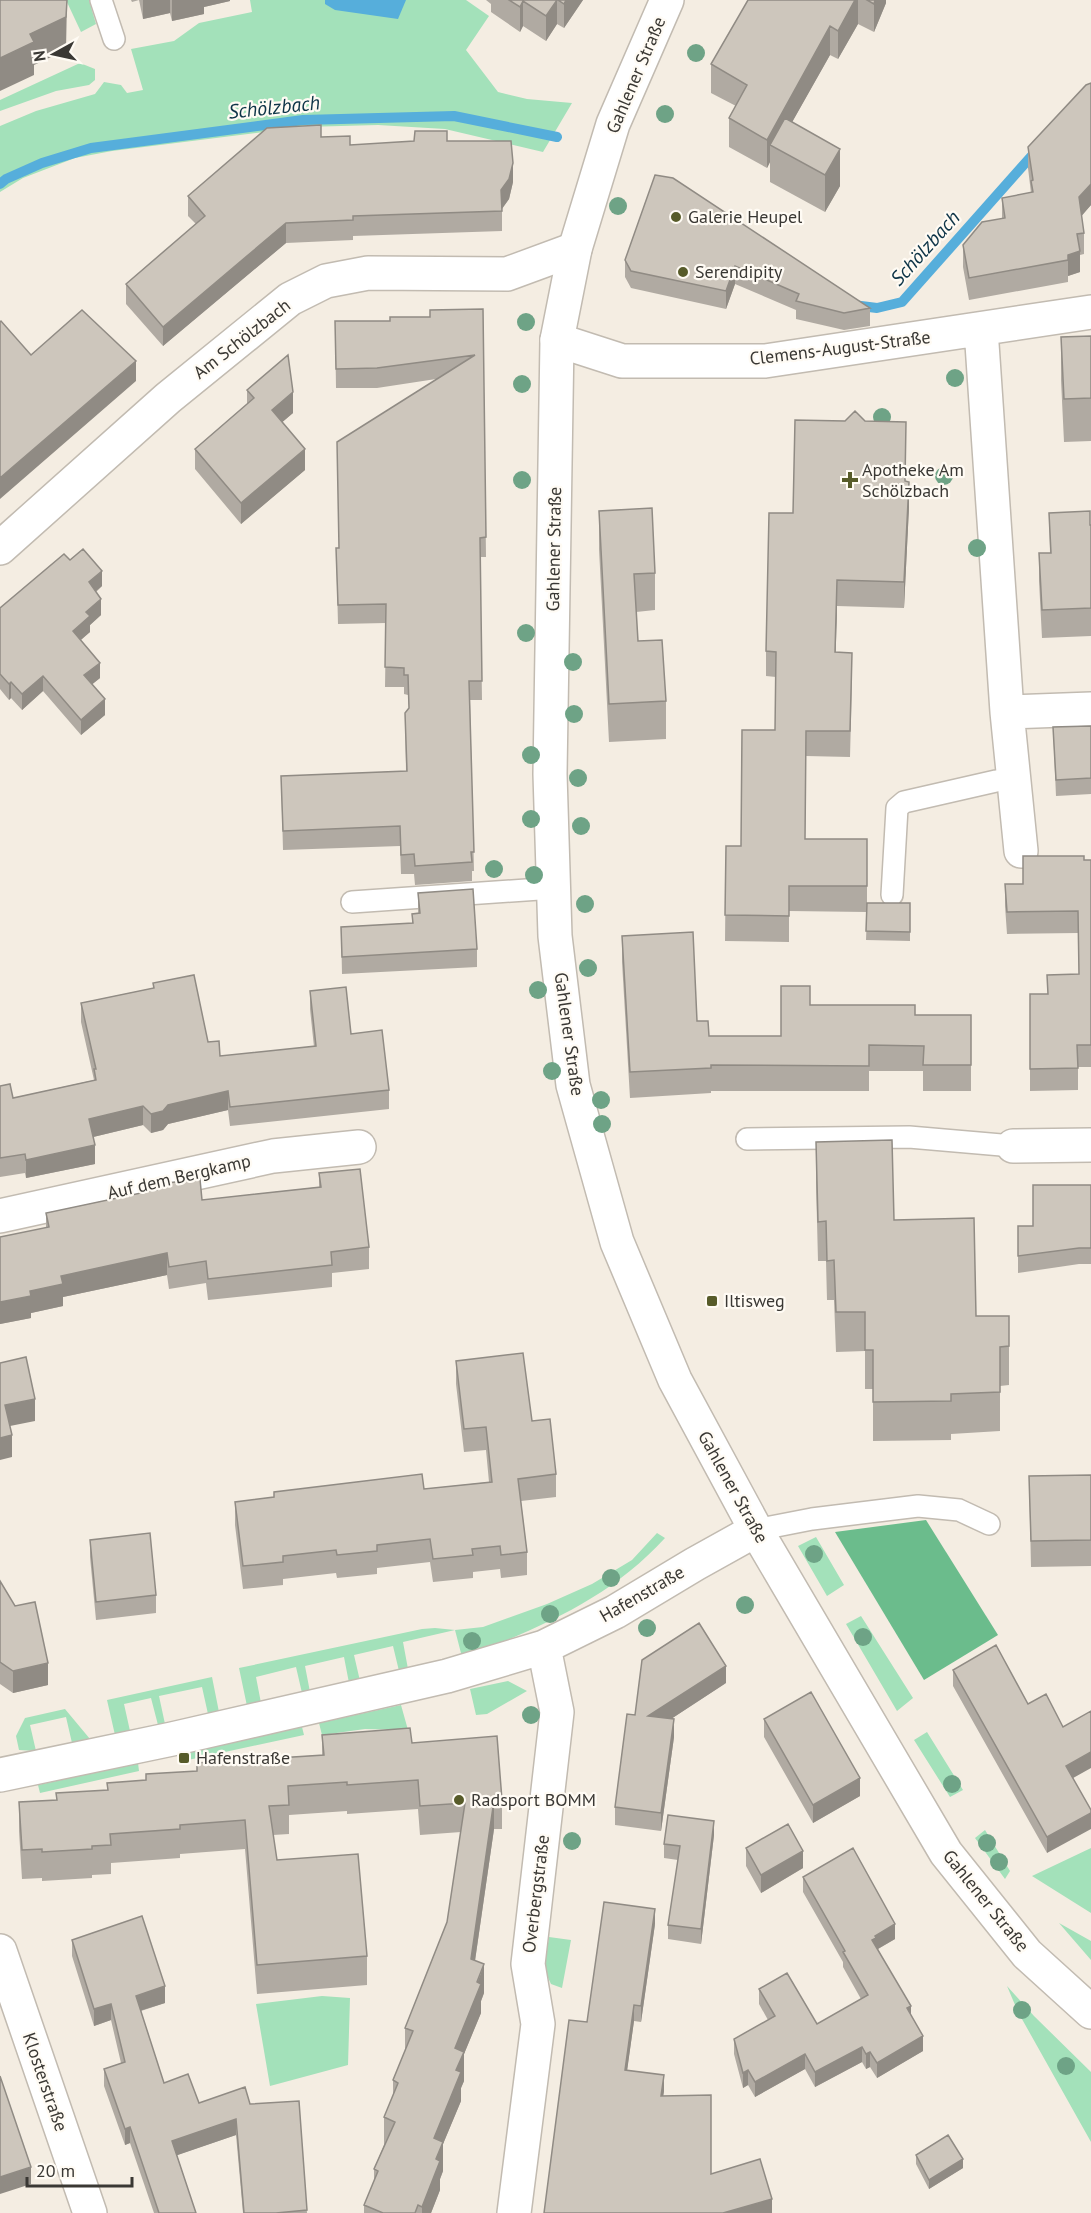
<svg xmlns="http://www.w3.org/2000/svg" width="1091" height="2213" font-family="'PT Sans',sans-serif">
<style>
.green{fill:#a3e1ba}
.forest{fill:#6bbc8c}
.water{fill:#56aedb}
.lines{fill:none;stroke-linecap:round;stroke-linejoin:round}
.stream{stroke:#56aedb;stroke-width:10}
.service-casing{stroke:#c2bbb1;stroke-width:24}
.minor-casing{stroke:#c2bbb1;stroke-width:36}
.secondary-casing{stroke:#c2bbb1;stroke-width:36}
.service{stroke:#fff;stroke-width:21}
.minor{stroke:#fff;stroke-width:33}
.secondary{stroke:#fff;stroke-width:33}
.tree{fill:#6ea386}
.wall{fill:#b0aaa2}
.shaded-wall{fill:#908b84}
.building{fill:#cdc6bc;stroke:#908b84;stroke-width:1.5}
.poi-dot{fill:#575b29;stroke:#fffbf4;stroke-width:2}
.labels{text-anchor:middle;stroke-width:4.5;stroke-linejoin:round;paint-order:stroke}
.street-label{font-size:18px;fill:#3a3834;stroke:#fffbf4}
.poi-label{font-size:18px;fill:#3a3834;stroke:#fffbf4;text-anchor:start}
.water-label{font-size:20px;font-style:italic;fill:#0d3447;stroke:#fffbf4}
</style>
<rect width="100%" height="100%" fill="#f4ede2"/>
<path class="green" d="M 66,0 L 89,0 L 96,24 L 81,32 Z
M 250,0 L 466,0 L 489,16 L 466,50 L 498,92 L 527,99 L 572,103 L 543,152 L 445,129 L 378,125 L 304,127 L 112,151 L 75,158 L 23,178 L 0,192 L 0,126 L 36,111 L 95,94 L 104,82 L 121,85 L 127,93 L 143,90 L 131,49 L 174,41 L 199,23 L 252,12 Z
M 80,63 L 95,69 L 95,80 L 89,85 L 56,91 L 0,111 L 0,100 Z
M 657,1533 L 665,1538 C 611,1597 547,1624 474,1654 L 462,1657 L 455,1630 L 403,1642 L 408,1669 L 399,1671 L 393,1646 L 354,1655 L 360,1681 L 349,1683 L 344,1657 L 305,1666 L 310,1692 L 302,1693 L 296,1667 L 256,1677 L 261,1703 L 247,1706 L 239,1668 L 422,1629 L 435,1628 L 455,1630 L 483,1627 L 547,1604 L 592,1584 L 632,1560 Z
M 816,1537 L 844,1585 L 827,1596 L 798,1546 Z
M 861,1616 L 913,1698 L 897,1711 L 846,1624 Z
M 212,1677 L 219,1712 L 208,1714 L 202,1687 L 159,1696 L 165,1724 L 158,1725 L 151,1698 L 124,1704 L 130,1731 L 115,1735 L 107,1700 Z
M 508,1681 L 527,1691 L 487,1714 L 476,1715 L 470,1689 Z
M 401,1705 L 408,1730 L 365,1729 L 322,1735 L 319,1723 Z
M 65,1709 L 90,1739 L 72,1743 L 66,1717 L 30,1725 L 36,1751 L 19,1750 L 16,1736 L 25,1718 Z
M 302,1727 L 304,1735 L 188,1760 L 185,1753 Z
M 927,1732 L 963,1790 L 950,1797 L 914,1740 Z
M 138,1763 L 139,1771 L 40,1793 L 38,1785 Z
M 985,1830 L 1010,1871 L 1005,1879 L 975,1838 Z
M 1091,1848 L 1091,1913 L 1032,1876 Z
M 1059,1923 L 1091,1941 L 1091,1960 Z
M 549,1937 L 571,1940 L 562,1988 L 551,1984 L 544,1969 Z
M 1007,1986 L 1034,2016 L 1091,2072 L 1091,2142 L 1018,2012 Z
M 322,1996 L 350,1998 L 348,2065 L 270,2086 L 256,2004 Z"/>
<path class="forest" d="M 926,1520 L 998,1635 L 924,1680 L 835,1532 Z"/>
<path class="water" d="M 325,0 L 406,0 L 398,19 L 335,10 L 325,4 Z"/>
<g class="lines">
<path class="stream" d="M 0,184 L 6,179 L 42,163 L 91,148 L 303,120 L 454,116 L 557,137
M 853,305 L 877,308 L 902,302 L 1036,151"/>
<g class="service-casing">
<path id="service" d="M 101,0 L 114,39
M 892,895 L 897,808 L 904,802 L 996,781 L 1014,778
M 352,902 L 554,888
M 747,1139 L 909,1137 L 1013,1146
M 756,1530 L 812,1519 L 918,1506 L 959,1510 L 989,1524"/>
</g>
<g class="minor-casing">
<path id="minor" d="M 981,329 L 1007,712 L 1021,851
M 557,340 L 622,361 L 765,361 L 1091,312
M 0,548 L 168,398 L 290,299 L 326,281 L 368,273 L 507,274 L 575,249
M 1007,712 L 1091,709
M 1013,1146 L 1091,1145
M 0,1216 L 273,1156 L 359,1147
M 0,1775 L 172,1739 L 447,1676 L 544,1647 L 615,1612 L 695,1564 L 756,1530
M 0,1951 L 90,2213
M 514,2213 L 538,2024 L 528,1964 L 557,1712 L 544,1647"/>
</g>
<g class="secondary-casing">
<path id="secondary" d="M 667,0 L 613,124 L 575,249 L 557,340 L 550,774 L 555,936 L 573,1085 L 617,1242 L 675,1380 L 756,1530 L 946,1853 L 1027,1954 L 1091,2012"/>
</g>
<use href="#service" class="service"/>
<use href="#minor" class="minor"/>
<use href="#secondary" class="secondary"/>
</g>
<g class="tree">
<circle cx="696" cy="53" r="9"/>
<circle cx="665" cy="114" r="9"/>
<circle cx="618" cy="206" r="9"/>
<circle cx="526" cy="322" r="9"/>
<circle cx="955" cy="378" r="9"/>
<circle cx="522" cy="384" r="9"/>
<circle cx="882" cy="417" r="9"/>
<circle cx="944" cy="476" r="9"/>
<circle cx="522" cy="480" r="9"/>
<circle cx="977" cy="548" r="9"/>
<circle cx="526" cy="633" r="9"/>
<circle cx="573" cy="662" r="9"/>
<circle cx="574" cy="714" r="9"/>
<circle cx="531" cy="755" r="9"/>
<circle cx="578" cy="778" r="9"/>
<circle cx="531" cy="819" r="9"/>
<circle cx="581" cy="826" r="9"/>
<circle cx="494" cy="869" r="9"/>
<circle cx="534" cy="875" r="9"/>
<circle cx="585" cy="904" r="9"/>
<circle cx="588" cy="968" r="9"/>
<circle cx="538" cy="990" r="9"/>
<circle cx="552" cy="1071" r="9"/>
<circle cx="601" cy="1100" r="9"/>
<circle cx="602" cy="1124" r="9"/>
<circle cx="814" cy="1554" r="9"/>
<circle cx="611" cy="1578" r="9"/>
<circle cx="745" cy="1605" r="9"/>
<circle cx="550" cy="1614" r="9"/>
<circle cx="647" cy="1628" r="9"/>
<circle cx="863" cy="1637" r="9"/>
<circle cx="472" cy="1641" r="9"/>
<circle cx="531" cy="1715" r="9"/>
<circle cx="952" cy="1784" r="9"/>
<circle cx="572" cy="1841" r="9"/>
<circle cx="987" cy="1843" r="9"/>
<circle cx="999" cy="1862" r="9"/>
<circle cx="1022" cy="2010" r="9"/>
<circle cx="1066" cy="2066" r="9"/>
</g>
<path class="wall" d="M 131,0 L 230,0 L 230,1 L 204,7 L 204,14 L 172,21 L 170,13 L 143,19 L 139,0 L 132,2 Z
M 486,0 L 583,0 L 564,28 L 557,24 L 546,41 L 523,26 L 520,32 L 491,12 L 491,4 Z
M 748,0 L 886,0 L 886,3 L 874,32 L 858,24 L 838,59 L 830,55 L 792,122 L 840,186 L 825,212 L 770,182 L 770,162 L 767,168 L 729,147 L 729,118 L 736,106 L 711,93 L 711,64 Z
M 321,137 L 350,145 L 447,141 L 513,182 L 509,199 L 502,209 L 502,231 L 353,236 L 353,240 L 286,243 L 163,346 L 126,304 L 126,284 L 196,224 L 188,216 L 188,196 Z
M 1028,147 L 1091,205 L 1081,216 L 1084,233 L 1084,254 L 1080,255 L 1080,272 L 1068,276 L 1068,282 L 969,300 L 963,267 L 963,245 L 1002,219 L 1002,198 L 1031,193 L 1028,168 Z
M 655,175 L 870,308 L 870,326 L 844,330 L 796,319 L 796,310 L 735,284 L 726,309 L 631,288 L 625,277 L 625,260 Z
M 483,309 L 486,557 L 480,557 L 482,700 L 470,700 L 474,871 L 472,871 L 472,881 L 415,885 L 414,874 L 401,874 L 400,846 L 283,850 L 281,776 L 406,771 L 405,713 L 409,708 L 408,695 L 404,694 L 404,687 L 385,687 L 386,623 L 338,624 L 336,548 L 339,548 L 436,379 L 377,388 L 336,388 L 335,321 L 390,321 L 430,317 Z
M 1091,336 L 1091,441 L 1064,442 L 1061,380 L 1061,337 Z
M 247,390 L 293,413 L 282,422 L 305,470 L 241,524 L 195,469 L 195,449 L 247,404 Z
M 845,421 L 865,421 L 906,448 L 905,481 L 909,507 L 904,608 L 837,606 L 835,652 L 852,679 L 850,757 L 806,756 L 805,839 L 867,839 L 867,903 L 910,903 L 910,941 L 866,940 L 867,912 L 789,911 L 789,942 L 725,941 L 726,846 L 741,846 L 775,730 L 776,677 L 766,676 L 766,651 L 793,513 Z
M 599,511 L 655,573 L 655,610 L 636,612 L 638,641 L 666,701 L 666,739 L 609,742 L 599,549 Z
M 1049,513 L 1091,525 L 1091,636 L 1042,638 L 1039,581 L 1039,553 L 1050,553 Z
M 70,560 L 102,586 L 96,592 L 101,615 L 90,625 L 90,632 L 80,640 L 100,678 L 92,684 L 105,715 L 81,735 L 43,691 L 22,710 L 11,698 L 9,700 L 0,689 L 0,608 Z
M 1091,726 L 1091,794 L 1056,796 L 1053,727 Z
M 1084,860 L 1091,860 L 1091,1067 L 1078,1067 L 1078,1090 L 1030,1091 L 1030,994 L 1047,994 L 1079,974 L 1078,933 L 1007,934 L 1005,906 L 1005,884 L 1023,884 Z
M 418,893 L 477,949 L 477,967 L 342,974 L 341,927 L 412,923 L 412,914 L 418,913 Z
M 622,936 L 697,1021 L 709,1036 L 781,1036 L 810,1005 L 915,1015 L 971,1015 L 971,1091 L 923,1091 L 923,1071 L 869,1071 L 869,1091 L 711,1091 L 711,1093 L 630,1098 L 622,962 Z
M 153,983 L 220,1056 L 314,1047 L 310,1009 L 310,991 L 351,1034 L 389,1090 L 389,1109 L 230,1126 L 228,1110 L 168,1124 L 163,1130 L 151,1133 L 143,1125 L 93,1137 L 95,1164 L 26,1178 L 25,1173 L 0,1177 L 0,1086 L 13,1098 L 94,1080 L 81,1022 L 81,1003 L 153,988 Z
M 816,1142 L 894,1220 L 976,1316 L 1009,1346 L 1009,1385 L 1000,1386 L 1000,1431 L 951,1434 L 951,1440 L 873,1441 L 873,1389 L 865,1389 L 865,1351 L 836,1352 L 834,1300 L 827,1300 L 826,1261 L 818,1261 L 816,1182 Z
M 319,1173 L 369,1247 L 369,1269 L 332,1273 L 332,1287 L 208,1300 L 206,1283 L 169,1289 L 167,1275 L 63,1297 L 63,1306 L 31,1313 L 31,1318 L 0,1324 L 0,1237 L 46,1228 L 46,1213 L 159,1189 L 159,1184 L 202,1200 L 319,1187 Z
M 1091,1185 L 1091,1264 L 1079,1264 L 1018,1273 L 1018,1226 L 1033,1226 Z
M 456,1361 L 532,1421 L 556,1474 L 556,1497 L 521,1501 L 527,1552 L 527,1575 L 501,1578 L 500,1569 L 473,1572 L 473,1578 L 433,1582 L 430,1562 L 377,1568 L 377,1574 L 337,1578 L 336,1573 L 283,1579 L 283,1585 L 243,1589 L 235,1525 L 235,1502 L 274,1498 L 274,1492 L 424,1489 L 489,1482 L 486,1450 L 464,1452 L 456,1384 Z
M 1091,1475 L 1091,1566 L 1031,1567 L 1029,1476 Z
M 90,1540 L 156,1595 L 156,1613 L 96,1620 L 90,1557 Z
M 0,1581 L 48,1685 L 13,1693 L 0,1684 Z
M 953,1670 L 1028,1704 L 1073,1778 L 1047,1853 L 953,1686 Z
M 726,1683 L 671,1719 L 674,1737 L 661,1831 L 615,1825 L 615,1807 L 635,1715 Z
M 764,1719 L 860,1796 L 813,1823 L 764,1737 Z
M 322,1735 L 412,1743 L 502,1800 L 502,1829 L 494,1829 L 475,1961 L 484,1993 L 481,2001 L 481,2013 L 464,2054 L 464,2081 L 461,2088 L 461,2101 L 443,2144 L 443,2171 L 440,2179 L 440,2190 L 431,2213 L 364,2213 L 364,2205 L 374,2181 L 374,2169 L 384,2145 L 384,2117 L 393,2097 L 393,2080 L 405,2051 L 405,2028 L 447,1922 L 461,1832 L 420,1835 L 418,1809 L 347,1814 L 347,1811 L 289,1815 L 289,1834 L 273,1835 L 277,1860 L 367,1956 L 367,1985 L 257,1994 L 245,1849 L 180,1854 L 180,1858 L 111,1863 L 111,1874 L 92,1875 L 92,1878 L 42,1881 L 42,1878 L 22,1879 L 19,1831 L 19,1802 L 56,1800 L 107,1790 L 107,1783 L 146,1780 L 197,1771 L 197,1763 L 322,1755 Z
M 714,1835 L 701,1944 L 668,1939 L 668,1925 L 678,1860 L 664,1858 L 664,1844 Z
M 746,1848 L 803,1868 L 761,1893 L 746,1866 Z
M 803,1877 L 895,1939 L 878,1949 L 911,2015 L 923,2051 L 877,2078 L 870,2067 L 866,2069 L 862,2062 L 815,2087 L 805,2069 L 755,2097 L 748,2085 L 743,2088 L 734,2054 L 734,2039 L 768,2020 L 759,2004 L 759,1989 L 817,2024 L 861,1999 L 843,1967 L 843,1962 L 803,1892 Z
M 655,1924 L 641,2022 L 634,2021 L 627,2070 L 664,2091 L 663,2096 L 711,2174 L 772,2213 L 544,2213 L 587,2022 Z
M 72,1940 L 165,2003 L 141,2011 L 164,2083 L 199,2103 L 250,2104 L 299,2101 L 307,2213 L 243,2213 L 236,2135 L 177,2155 L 196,2213 L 154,2213 L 130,2143 L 125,2145 L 104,2086 L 104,2069 L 121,2063 L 111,2020 L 94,2026 L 72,1956 Z
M 916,2155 L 963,2168 L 929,2189 L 916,2164 Z"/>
<path class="shaded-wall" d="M 67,0 L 66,50 L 34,65 L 34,75 L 0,91 L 0,58 L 30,34 Z
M 143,0 L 170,0 L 170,13 L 143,19 Z
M 172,0 L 230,0 L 230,1 L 204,7 L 204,14 L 172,21 Z
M 557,0 L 557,24 L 546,41 L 546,16 Z
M 566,0 L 583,0 L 564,28 L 564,4 Z
M 855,0 L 858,0 L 858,24 L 838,59 L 838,31 Z
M 875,0 L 886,0 L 886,3 L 874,32 L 874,4 Z
M 523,1 L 523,26 L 520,32 L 520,7 Z
M 830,26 L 830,55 L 777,149 L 770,145 L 770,162 L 767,168 L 767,140 Z
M 840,149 L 840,186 L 825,212 L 825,175 Z
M 513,163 L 513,182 L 509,199 L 501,210 L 501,190 Z
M 1091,184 L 1091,205 L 1079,219 L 1079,197 Z
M 286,223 L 286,243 L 163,346 L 163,327 Z
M 1080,251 L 1080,272 L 1068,276 L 1068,255 Z
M 735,266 L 735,284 L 726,309 L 726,291 Z
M 136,361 L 136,381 L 0,499 L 0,478 Z
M 293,392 L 293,413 L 272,431 L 272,410 Z
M 305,449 L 305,470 L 241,524 L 241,503 Z
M 909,482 L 909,507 L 904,608 L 904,582 Z
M 102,571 L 102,586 L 89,597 L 89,582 Z
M 837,580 L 837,606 L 835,678 L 835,652 Z
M 101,599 L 101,615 L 90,625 L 90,632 L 73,647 L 73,631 L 86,612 Z
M 100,663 L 100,678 L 84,691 L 84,675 Z
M 43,676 L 43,691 L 22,710 L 22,694 Z
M 11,682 L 11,698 L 9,700 L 9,684 Z
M 105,699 L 105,715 L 81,735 L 81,720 Z
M 228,1091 L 228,1110 L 168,1124 L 163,1130 L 151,1133 L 151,1114 L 168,1105 Z
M 143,1106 L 143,1125 L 89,1138 L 89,1119 Z
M 95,1145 L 95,1164 L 26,1178 L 26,1160 Z
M 167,1253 L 167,1275 L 63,1297 L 63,1306 L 31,1313 L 31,1318 L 0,1324 L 0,1302 L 30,1291 L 61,1276 Z
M 35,1399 L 35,1421 L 5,1427 L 5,1405 Z
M 12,1435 L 12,1457 L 0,1460 L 0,1438 Z
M 48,1663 L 48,1685 L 13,1693 L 13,1671 Z
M 726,1666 L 726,1683 L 648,1734 L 648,1716 Z
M 674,1719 L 674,1737 L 661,1831 L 661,1813 Z
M 1091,1752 L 1091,1768 L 1066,1782 L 1066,1766 Z
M 860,1778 L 860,1796 L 813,1823 L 813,1805 Z
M 494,1800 L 494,1829 L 471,1988 L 471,1959 Z
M 1091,1813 L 1091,1829 L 1047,1853 L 1047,1837 Z
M 714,1821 L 714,1835 L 701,1944 L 701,1929 Z
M 803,1851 L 803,1868 L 761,1893 L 761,1875 Z
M 655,1909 L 655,1924 L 641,2022 L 641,2006 Z
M 895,1924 L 895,1939 L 876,1950 L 872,1940 L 875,1936 Z
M 484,1964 L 484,1993 L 481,2001 L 481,2013 L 464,2054 L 464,2081 L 461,2088 L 461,2101 L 443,2144 L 443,2171 L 440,2179 L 440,2190 L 431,2213 L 422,2213 L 422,2207 L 434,2138 L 455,2048 Z
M 165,1986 L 165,2003 L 136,2012 L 136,1996 Z
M 111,2004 L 111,2020 L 94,2026 L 94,2009 Z
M 634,2005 L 634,2021 L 625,2086 L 625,2070 Z
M 911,2006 L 911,2021 L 907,2008 Z
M 923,2036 L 923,2051 L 877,2078 L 877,2063 Z
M 862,2047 L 862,2062 L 815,2087 L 815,2072 Z
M 870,2052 L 870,2067 L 866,2069 L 866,2054 Z
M 805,2054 L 805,2069 L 755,2097 L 755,2082 Z
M 748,2070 L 748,2085 L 743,2088 L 743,2073 Z
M 664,2075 L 664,2091 L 661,2111 L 661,2096 Z
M 236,2119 L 236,2135 L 172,2157 L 172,2141 Z
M 130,2127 L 130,2143 L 125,2145 L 125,2129 Z
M 963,2159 L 963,2168 L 929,2189 L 929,2180 Z
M 31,2167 L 31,2184 L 0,2194 L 0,2177 Z
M 772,2199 L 772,2213 L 723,2213 Z"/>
<path class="building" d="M 0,0 L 67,0 L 66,17 L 30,34 L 34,42 L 0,58 Z
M 509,0 L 557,0 L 546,16 L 523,1 L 520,7 Z
M 558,0 L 566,0 L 564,4 Z
M 748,0 L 855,0 L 838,31 L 830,26 L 767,140 L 729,118 L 747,85 L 711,64 Z
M 867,0 L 875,0 L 874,4 Z
M 1091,83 L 1091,184 L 1079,197 L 1084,233 L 1077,234 L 1080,251 L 1068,255 L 1068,260 L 969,278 L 963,245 L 982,222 L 1005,218 L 1002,198 L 1033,192 L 1031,181 L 1033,180 L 1028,147 L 1086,85 Z
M 785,118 L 840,149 L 825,175 L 770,145 Z
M 321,125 L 321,137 L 350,136 L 350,145 L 414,141 L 415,131 L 447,131 L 447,141 L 511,141 L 513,163 L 509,179 L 501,190 L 502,211 L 353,216 L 353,220 L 286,223 L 163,327 L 126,284 L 205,216 L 188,196 L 267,128 Z
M 655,175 L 673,178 L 870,308 L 844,313 L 796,301 L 799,294 L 735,266 L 726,291 L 631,271 L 625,260 Z
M 483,309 L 486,537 L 480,538 L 482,681 L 469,681 L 474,852 L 471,852 L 472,862 L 415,866 L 414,854 L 401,855 L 400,826 L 283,831 L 281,776 L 407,771 L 405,713 L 409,708 L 408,675 L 404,675 L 404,668 L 385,667 L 386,604 L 338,605 L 336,548 L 339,548 L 337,442 L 475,355 L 377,368 L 336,369 L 335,321 L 390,321 L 390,317 L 430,317 L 430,310 Z
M 82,310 L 136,361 L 0,478 L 0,322 L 1,321 L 31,355 Z
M 1091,336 L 1091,398 L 1064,399 L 1061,337 Z
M 288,355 L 293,392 L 272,410 L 305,449 L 241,503 L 195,449 L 254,398 L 247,390 Z
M 855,411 L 865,421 L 906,422 L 905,481 L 909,482 L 904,582 L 837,580 L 835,652 L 852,653 L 850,731 L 806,731 L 805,839 L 867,839 L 867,886 L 789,886 L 789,916 L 725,915 L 726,846 L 741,846 L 742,730 L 775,730 L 776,652 L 766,651 L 769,513 L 793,513 L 795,420 L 845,421 Z
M 652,508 L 655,573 L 634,574 L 638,641 L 662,640 L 666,701 L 609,704 L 599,511 Z
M 1090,511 L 1090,525 L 1091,525 L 1091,608 L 1042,610 L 1039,553 L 1051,553 L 1049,513 Z
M 83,549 L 102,571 L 89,582 L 101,599 L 86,612 L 90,616 L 73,631 L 100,663 L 84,675 L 105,699 L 81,720 L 43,676 L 22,694 L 11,682 L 9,684 L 0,674 L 0,608 L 64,554 L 70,560 Z
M 1091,726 L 1091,778 L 1056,780 L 1053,727 Z
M 1023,856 L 1084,856 L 1084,860 L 1091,860 L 1091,1045 L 1077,1045 L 1078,1068 L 1030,1069 L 1030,994 L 1048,994 L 1047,975 L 1079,974 L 1078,911 L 1007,912 L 1005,884 L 1023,884 Z
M 473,889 L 477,949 L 342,957 L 341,927 L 413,923 L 412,914 L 420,913 L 418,893 Z
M 867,903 L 910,903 L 910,932 L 866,931 Z
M 693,932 L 697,1021 L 708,1021 L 709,1036 L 781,1036 L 781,986 L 810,986 L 810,1005 L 915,1005 L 915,1015 L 971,1015 L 971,1065 L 923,1065 L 924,1046 L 869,1045 L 869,1066 L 711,1065 L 711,1068 L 630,1072 L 622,936 Z
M 194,975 L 208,1042 L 219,1041 L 220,1056 L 316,1046 L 310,991 L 346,987 L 351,1034 L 382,1030 L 389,1090 L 230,1107 L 228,1091 L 168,1105 L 163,1111 L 151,1114 L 143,1106 L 89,1119 L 95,1145 L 26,1160 L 25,1154 L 0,1158 L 0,1086 L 10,1084 L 13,1098 L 96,1080 L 94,1069 L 96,1069 L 81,1003 L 154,988 L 153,983 Z
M 892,1140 L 894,1220 L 974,1218 L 976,1316 L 1009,1316 L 1009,1346 L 1000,1347 L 1000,1392 L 951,1394 L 951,1401 L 873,1402 L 873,1350 L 865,1350 L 865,1312 L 836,1312 L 834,1260 L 827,1261 L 826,1221 L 818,1222 L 816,1142 Z
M 360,1169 L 369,1247 L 331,1252 L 332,1265 L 208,1279 L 206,1261 L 169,1267 L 167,1253 L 61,1276 L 63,1284 L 30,1291 L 31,1296 L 0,1302 L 0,1237 L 49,1227 L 46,1213 L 160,1189 L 159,1184 L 200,1179 L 202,1200 L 321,1187 L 319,1173 Z
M 1033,1185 L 1091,1185 L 1091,1248 L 1079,1248 L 1018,1256 L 1018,1226 L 1033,1226 Z
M 523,1353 L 532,1421 L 550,1419 L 556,1474 L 518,1479 L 527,1552 L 501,1555 L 500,1546 L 472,1549 L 473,1555 L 433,1559 L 430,1539 L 377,1545 L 377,1551 L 337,1555 L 336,1550 L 283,1556 L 283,1562 L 243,1566 L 235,1502 L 274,1497 L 274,1492 L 422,1474 L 424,1489 L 492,1482 L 486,1427 L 464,1429 L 456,1361 Z
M 26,1357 L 35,1399 L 5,1405 L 12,1435 L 0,1438 L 0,1363 Z
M 1091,1475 L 1091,1540 L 1031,1541 L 1029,1476 Z
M 150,1533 L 156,1595 L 96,1602 L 90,1540 Z
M 0,1581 L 15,1606 L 35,1602 L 48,1663 L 13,1671 L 0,1662 Z
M 699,1623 L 726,1666 L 648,1716 L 674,1719 L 661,1813 L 615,1807 L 627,1714 L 635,1715 L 642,1660 Z
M 996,1645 L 1028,1704 L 1046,1694 L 1063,1727 L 1091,1711 L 1091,1752 L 1066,1766 L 1091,1810 L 1091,1813 L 1047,1837 L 953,1670 Z
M 811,1692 L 860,1778 L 813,1805 L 764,1719 Z
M 410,1728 L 412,1743 L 497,1736 L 502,1800 L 494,1800 L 471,1959 L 484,1964 L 477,1982 L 481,1984 L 455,2048 L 464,2052 L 456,2070 L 461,2072 L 434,2138 L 443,2142 L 436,2159 L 440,2161 L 422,2207 L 418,2205 L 415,2213 L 383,2213 L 364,2205 L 378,2171 L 374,2169 L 395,2122 L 384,2117 L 398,2083 L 393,2080 L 413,2031 L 405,2028 L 447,1922 L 465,1803 L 420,1806 L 418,1780 L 347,1785 L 347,1782 L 288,1786 L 289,1805 L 269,1806 L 277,1860 L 358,1854 L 367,1956 L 257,1965 L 245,1820 L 180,1825 L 180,1829 L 110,1834 L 111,1845 L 92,1846 L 92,1849 L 42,1852 L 42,1849 L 22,1850 L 19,1802 L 57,1800 L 56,1793 L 108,1790 L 107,1783 L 146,1780 L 146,1774 L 197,1771 L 197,1763 L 324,1755 L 322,1735 Z
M 668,1815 L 714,1821 L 701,1929 L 668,1925 L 680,1846 L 664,1844 Z
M 788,1824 L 803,1851 L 761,1875 L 746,1848 Z
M 853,1848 L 895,1924 L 875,1936 L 876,1938 L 872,1940 L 911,2006 L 907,2008 L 923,2036 L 877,2063 L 870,2052 L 866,2054 L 862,2047 L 815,2072 L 805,2054 L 755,2082 L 748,2070 L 743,2073 L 734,2039 L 775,2016 L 759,1989 L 787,1973 L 817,2024 L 868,1995 L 843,1952 L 845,1951 L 803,1877 Z
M 604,1902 L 655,1909 L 641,2006 L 634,2005 L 625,2070 L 664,2075 L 661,2096 L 711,2095 L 711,2174 L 760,2159 L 772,2199 L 723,2213 L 544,2213 L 569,2020 L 587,2022 Z
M 142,1916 L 165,1986 L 136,1996 L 164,2083 L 188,2074 L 199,2103 L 245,2087 L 250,2104 L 299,2101 L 307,2210 L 276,2213 L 244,2213 L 236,2119 L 172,2141 L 196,2213 L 159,2213 L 130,2127 L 125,2129 L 104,2069 L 125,2062 L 111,2004 L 94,2009 L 72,1940 Z
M 0,2076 L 31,2167 L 0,2177 Z
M 948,2135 L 963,2159 L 929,2180 L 916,2155 Z"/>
<g class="poi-dot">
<circle cx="676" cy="217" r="6"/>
<circle cx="683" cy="272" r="6"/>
<path d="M847 471h6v6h6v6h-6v6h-6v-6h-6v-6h6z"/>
<rect x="706" y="1295" width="12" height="12" rx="3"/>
<rect x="178" y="1752" width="12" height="12" rx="3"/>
<circle cx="459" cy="1800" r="6"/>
</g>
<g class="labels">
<g class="street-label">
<text transform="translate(636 75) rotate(-67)" y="6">Gahlener Straße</text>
<text transform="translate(242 339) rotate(-38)" y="6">Am Schölzbach</text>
<text transform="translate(840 348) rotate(-7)" y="6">Clemens-August-Straße</text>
<text transform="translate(554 549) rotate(-89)" y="6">Gahlener Straße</text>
<text transform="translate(569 1034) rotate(82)" y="6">Gahlener Straße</text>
<text transform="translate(179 1177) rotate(-13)" y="6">Auf dem Bergkamp</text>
<text transform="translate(733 1487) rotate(61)" y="6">Gahlener Straße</text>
<text transform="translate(642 1594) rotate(-30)" y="6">Hafenstraße</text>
<text transform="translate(536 1894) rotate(-83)" y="6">Overbergstraße</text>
<text transform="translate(986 1901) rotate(51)" y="6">Gahlener Straße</text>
<text transform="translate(45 2082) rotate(71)" y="6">Klosterstraße</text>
</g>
<g class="poi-label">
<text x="688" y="223">Galerie Heupel</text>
<text x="695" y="278">Serendipity</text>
<text x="862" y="476">Apotheke Am<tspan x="862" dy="21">Schölzbach</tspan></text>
<text x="724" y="1307">Iltisweg</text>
<text x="196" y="1764">Hafenstraße</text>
<text x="471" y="1806">Radsport BOMM</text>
</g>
<g class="water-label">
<text transform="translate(274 107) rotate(-6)" y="7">Schölzbach</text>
<text transform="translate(925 248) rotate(-48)" y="7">Schölzbach</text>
</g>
</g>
<g transform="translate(54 54) rotate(262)" stroke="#fffbf4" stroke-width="4.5" paint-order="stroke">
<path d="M0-4.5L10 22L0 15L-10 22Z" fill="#3a3834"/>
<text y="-9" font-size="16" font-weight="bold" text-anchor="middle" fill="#3a3834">N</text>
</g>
<path d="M27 2177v9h105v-9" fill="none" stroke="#3a3834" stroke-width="3"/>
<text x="36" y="2177" font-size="18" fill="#3a3834" stroke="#fffbf4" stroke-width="4.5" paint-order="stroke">20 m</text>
</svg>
